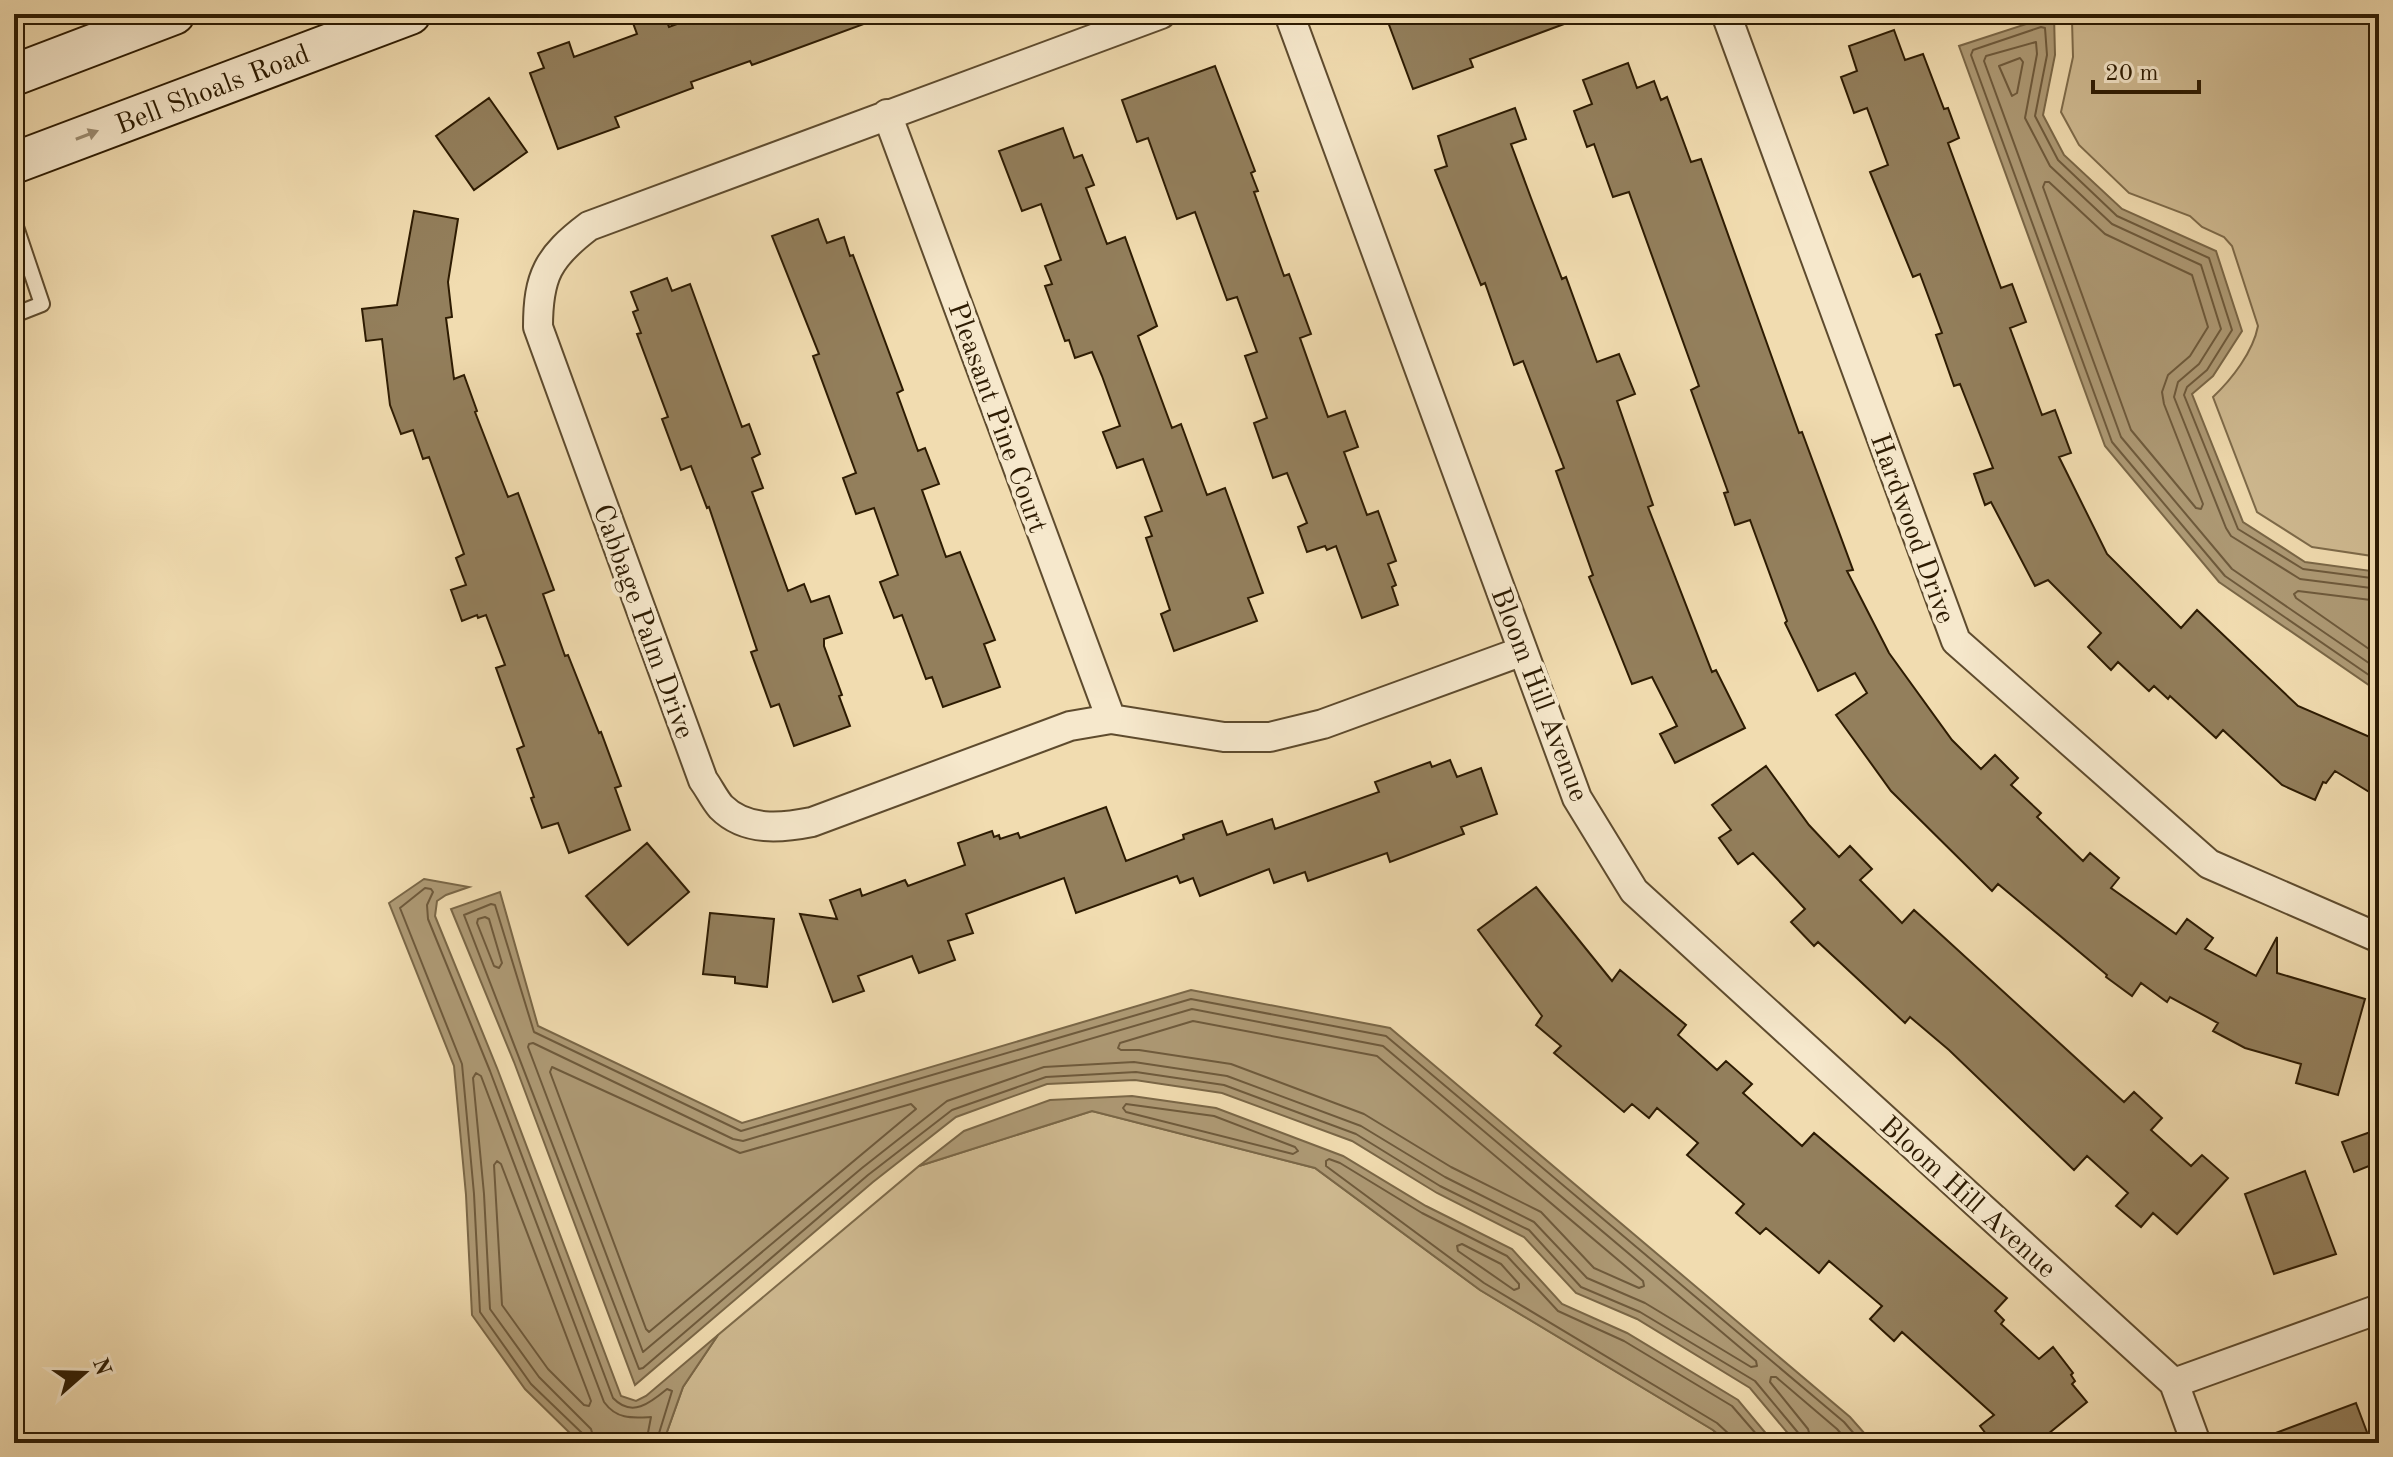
<svg xmlns="http://www.w3.org/2000/svg" width="2393" height="1457" font-family="'Old Standard TT',serif">
<style>
.green{fill:#d0bb92;stroke:#7e6b4a;stroke-width:2}
.water{fill:#ae9a75;stroke:#7a6747;stroke-width:2}
.lines{fill:none;stroke-linecap:round;stroke-linejoin:round}
.shore{stroke:#6e5a3c;stroke-width:2}
.building{fill:#937f5c;stroke:#2d1b02;stroke-width:2}
.service-casing{stroke:#5e4b2e;stroke-width:18}
.minor-casing{stroke:#5e4b2e;stroke-width:32}
.secondary-casing{stroke:#2d1b02;stroke-width:44}
.service{stroke:#f6e8cc;stroke-width:14}
.minor{stroke:#f6e8cc;stroke-width:28}
.secondary{stroke:#f6e8cc;stroke-width:40}
.oneway{fill:#9c8c71}
.labels{text-anchor:middle;stroke-width:8;stroke-linejoin:round;paint-order:stroke}
.street-label{font-size:28px;fill:#2d1b02;stroke:#f6e8cc}
</style>
<rect width="100%" height="100%" fill="#f1dcb0"/>
<filter id="stains"><feTurbulence type="fractalNoise" baseFrequency=".0025" numOctaves="4"/><feColorMatrix values="0 0 0 0 .2 0 0 0 0 .09 0 0 0 0 .02 0 0 0 .5 -.17"/></filter>
<radialGradient id="worn" r=".72"><stop offset=".6" stop-color="#630" stop-opacity="0"/><stop offset="1" stop-color="#630" stop-opacity=".3"/></radialGradient>
<path class="green" d="M 2082,14 L 2379,14 L 2379,557 L 2312,547 L 2257,512 L 2213,397 C 2232,379 2253,352 2258,326 L 2232,246 L 2224,237 L 2202,227 L 2190,216 L 2129,193 L 2079,145 L 2061,112 L 2073,57 L 2072,20 Z
M 1092,1111 L 1315,1168 L 1480,1290 L 1713,1430 L 1728,1443 L 663,1443 L 683,1387 L 718,1335 L 919,1166 Z"/>
<path class="water" d="M 2054,15 L 2055,55 L 2043,115 L 2064,155 L 2122,209 L 2216,251 L 2242,331 L 2213,376 L 2192,394 L 2243,522 L 2305,562 L 2379,572 L 2379,692 L 2219,582 L 2105,446 L 1959,46 Z
M 424,879 L 469,887 L 446,895 L 437,901 L 435,916 L 497,1068 L 621,1396 L 636,1401 L 646,1396 L 718,1335 L 683,1387 L 663,1443 L 580,1443 L 525,1389 L 472,1315 L 466,1195 L 454,1066 L 389,903 Z
M 500,892 L 538,1026 L 742,1123 L 1191,990 L 1390,1028 L 1850,1417 L 1873,1443 L 1796,1443 L 1750,1388 L 1637,1319 L 1576,1293 L 1524,1237 L 1437,1193 L 1352,1141 L 1222,1093 L 1135,1080 L 1047,1084 L 956,1117 L 873,1182 L 635,1385 L 514,1062 L 451,909 Z
M 1132,1096 L 1216,1108 L 1343,1156 L 1426,1206 L 1512,1249 L 1562,1304 L 1627,1333 L 1738,1400 L 1774,1443 L 1728,1443 L 1713,1430 L 1480,1290 L 1315,1168 L 1092,1111 L 919,1166 L 964,1131 L 1050,1100 Z"/>
<g class="lines">
<path class="shore" d="M 2020,58 L 2023,62 L 2017,93 L 2012,96 L 1999,66 Z
M 2045,182 L 2049,182 L 2105,234 L 2192,275 L 2208,327 L 2190,356 L 2168,375 L 2162,392 L 2164,404 L 2203,504 L 2201,509 L 2196,508 L 2131,430 L 2043,187 Z
M 2379,579 L 2303,569 L 2238,529 L 2184,395 L 2187,387 L 2207,370 L 2232,330 L 2209,258 L 2117,216 L 2058,160 L 2035,116 L 2047,55 L 2045,28 L 2041,27 L 1973,50 L 1971,55 L 2112,442 L 2225,576 L 2379,682
M 2379,589 L 2300,579 L 2231,536 L 2226,528 L 2174,397 L 2178,382 L 2199,364 L 2221,329 L 2201,265 L 2112,224 L 2050,166 L 2025,118 L 2037,54 L 2036,42 L 1986,56 L 1984,61 L 2121,437 L 2232,569 L 2379,670
M 2379,601 L 2298,591 L 2294,594 L 2296,598 L 2379,656
M 485,917 L 489,919 L 502,963 L 499,968 L 494,966 L 477,923 L 478,919 Z
M 1192,1009 L 1383,1046 L 1756,1361 L 1757,1366 L 1751,1367 L 1645,1303 L 1587,1278 L 1534,1222 L 1445,1177 L 1361,1126 L 1227,1076 L 1134,1062 L 1044,1067 L 947,1101 L 862,1168 L 643,1352 L 528,1047 L 529,1044 L 533,1043 L 733,1139 L 743,1141 Z
M 1193,1021 L 1377,1056 L 1643,1281 L 1644,1286 L 1639,1288 L 1594,1268 L 1541,1212 L 1451,1167 L 1364,1114 L 1231,1064 L 1139,1050 L 1121,1050 L 1118,1048 L 1120,1043 Z
M 552,1067 L 740,1153 L 911,1104 L 916,1109 L 649,1332 L 646,1329 L 550,1072 Z
M 1126,1104 L 1214,1116 L 1295,1147 L 1298,1151 L 1293,1154 L 1126,1112 L 1123,1108 Z
M 497,1161 L 501,1164 L 591,1401 L 589,1406 L 584,1405 L 548,1369 L 502,1305 L 494,1165 Z
M 1462,1244 L 1501,1264 L 1519,1284 L 1519,1288 L 1514,1290 L 1458,1251 L 1457,1246 Z
M 585,1443 L 583,1434 L 531,1384 L 480,1312 L 474,1194 L 462,1064 L 400,908 L 425,888 L 431,889 L 433,892 L 427,905 L 428,919 L 490,1071 L 613,1398 C 632,1418 650,1403 667,1389 L 672,1391 L 656,1443
M 595,1443 L 591,1429 L 539,1377 L 490,1309 L 484,1194 L 473,1078 L 476,1073 L 481,1076 L 604,1402 C 617,1420 633,1418 651,1417 L 646,1443
M 1732,1443 L 1730,1435 L 1717,1423 L 1484,1283 L 1326,1166 L 1326,1161 L 1329,1159 L 1340,1163 L 1422,1213 L 1507,1256 L 1558,1311 L 1624,1341 L 1732,1406 L 1764,1443
M 1802,1443 L 1800,1435 L 1755,1381 L 1640,1312 L 1581,1287 L 1529,1230 L 1440,1186 L 1356,1134 L 1224,1085 L 1136,1072 L 1046,1077 L 952,1110 L 868,1175 L 643,1368 L 639,1369 L 464,915 L 491,904 L 495,905 L 534,1032 L 741,1131 L 1191,999 L 1386,1036 L 1844,1422 L 1862,1443
M 1812,1443 L 1808,1429 L 1770,1382 L 1771,1377 L 1776,1377 L 1837,1429 L 1849,1443"/>
</g>
<path class="building" d="M 657,14 L 664,14 L 669,27 L 704,14 L 882,14 L 883,17 L 752,65 L 750,61 L 691,82 L 693,88 L 615,117 L 619,127 L 558,149 L 530,73 L 544,68 L 538,53 L 569,42 L 574,57 L 637,34 L 633,23 Z
M 1385,14 L 1583,14 L 1583,17 L 1470,59 L 1473,67 L 1413,89 Z
M 1894,30 L 1905,60 L 1923,54 L 1944,109 L 1948,108 L 1959,138 L 1948,143 L 2001,288 L 2012,284 L 2026,322 L 2010,328 L 2042,415 L 2055,410 L 2071,453 L 2059,457 L 2107,554 L 2181,628 L 2197,610 L 2298,706 L 2379,741 L 2379,798 L 2335,771 L 2326,783 L 2323,782 L 2315,800 L 2282,785 L 2223,730 L 2216,738 L 2170,696 L 2168,699 L 2154,686 L 2149,691 L 2118,662 L 2111,670 L 2088,647 L 2101,633 L 2048,580 L 2035,586 L 1991,502 L 1985,505 L 1974,474 L 1993,468 L 1960,384 L 1954,386 L 1936,335 L 1942,333 L 1920,274 L 1913,277 L 1870,172 L 1888,165 L 1867,108 L 1854,113 L 1841,77 L 1857,71 L 1849,46 Z
M 1628,63 L 1637,88 L 1654,81 L 1661,100 L 1667,97 L 1691,162 L 1701,159 L 1799,433 L 1802,432 L 1853,570 L 1847,571 L 1889,653 L 1952,740 L 1981,769 L 1995,755 L 2018,778 L 2011,785 L 2041,813 L 2037,817 L 2083,861 L 2090,853 L 2119,878 L 2111,888 L 2176,934 L 2187,919 L 2213,938 L 2205,949 L 2256,976 L 2277,937 L 2277,973 L 2365,999 L 2338,1095 L 2296,1083 L 2301,1064 L 2245,1048 L 2213,1031 L 2218,1023 L 2170,997 L 2167,1002 L 2141,983 L 2132,996 L 2106,977 L 2107,975 L 1998,884 L 1992,891 L 1891,791 L 1836,715 L 1867,693 L 1855,673 L 1818,691 L 1785,623 L 1787,621 L 1750,520 L 1735,525 L 1724,493 L 1728,492 L 1691,390 L 1699,386 L 1629,192 L 1613,197 L 1594,144 L 1587,147 L 1574,111 L 1592,104 L 1583,80 Z
M 1215,66 L 1255,171 L 1251,173 L 1258,191 L 1254,192 L 1284,276 L 1289,274 L 1311,334 L 1300,338 L 1328,417 L 1345,411 L 1358,447 L 1344,452 L 1367,515 L 1378,511 L 1396,561 L 1388,564 L 1396,585 L 1392,587 L 1398,605 L 1362,618 L 1336,546 L 1327,550 L 1325,546 L 1307,552 L 1298,527 L 1307,523 L 1287,473 L 1273,478 L 1254,423 L 1267,418 L 1245,356 L 1257,352 L 1237,297 L 1227,300 L 1195,212 L 1177,219 L 1148,138 L 1137,142 L 1122,100 Z
M 489,98 L 527,152 L 474,190 L 436,136 Z
M 1515,108 L 1526,139 L 1511,144 L 1531,198 L 1562,279 L 1566,277 L 1597,362 L 1619,354 L 1635,394 L 1617,401 L 1653,505 L 1648,507 L 1712,672 L 1716,670 L 1745,728 L 1675,763 L 1660,734 L 1677,726 L 1652,677 L 1632,684 L 1589,577 L 1593,575 L 1556,471 L 1564,468 L 1523,361 L 1514,365 L 1485,283 L 1481,285 L 1435,170 L 1447,166 L 1438,136 Z
M 1063,128 L 1074,158 L 1082,155 L 1094,185 L 1086,188 L 1107,244 L 1125,237 L 1157,326 L 1138,336 L 1172,428 L 1181,424 L 1207,495 L 1225,488 L 1263,593 L 1248,598 L 1257,621 L 1174,651 L 1161,614 L 1170,610 L 1146,538 L 1152,536 L 1145,517 L 1162,511 L 1143,459 L 1117,468 L 1103,432 L 1120,426 L 1102,376 L 1092,352 L 1075,358 L 1069,340 L 1065,341 L 1045,286 L 1052,284 L 1045,266 L 1061,260 L 1041,204 L 1022,211 L 999,151 Z
M 414,211 L 458,219 L 448,282 L 452,317 L 446,318 L 454,379 L 464,375 L 477,411 L 475,412 L 508,497 L 518,493 L 554,590 L 543,594 L 565,656 L 568,655 L 599,733 L 601,732 L 621,786 L 615,788 L 630,830 L 569,853 L 558,823 L 542,828 L 531,798 L 534,797 L 517,749 L 524,746 L 496,668 L 505,665 L 486,615 L 478,618 L 477,615 L 462,621 L 451,590 L 466,585 L 456,558 L 464,554 L 429,457 L 423,459 L 413,430 L 401,434 L 390,405 L 382,339 L 366,341 L 362,309 L 397,305 Z
M 818,219 L 827,243 L 844,237 L 850,256 L 853,255 L 903,390 L 897,393 L 918,451 L 925,448 L 939,484 L 922,490 L 946,557 L 960,552 L 995,640 L 984,644 L 1000,687 L 943,707 L 932,677 L 926,679 L 902,615 L 894,618 L 880,582 L 898,575 L 874,508 L 856,514 L 843,478 L 856,473 L 813,356 L 819,354 L 772,236 Z
M 667,278 L 672,291 L 690,284 L 742,427 L 749,424 L 760,454 L 752,458 L 763,488 L 752,492 L 788,591 L 804,584 L 811,602 L 829,596 L 842,633 L 824,639 L 824,646 L 842,695 L 839,696 L 850,726 L 794,746 L 779,704 L 771,707 L 751,652 L 757,650 L 709,507 L 707,508 L 691,466 L 681,470 L 662,419 L 668,417 L 637,334 L 641,333 L 633,312 L 638,310 L 631,292 Z
M 1450,760 L 1457,777 L 1481,768 L 1497,814 L 1461,827 L 1464,834 L 1390,862 L 1387,853 L 1308,881 L 1305,872 L 1274,883 L 1269,869 L 1200,896 L 1193,878 L 1180,883 L 1177,876 L 1076,913 L 1064,878 L 966,914 L 973,933 L 948,941 L 955,960 L 919,973 L 912,956 L 858,976 L 864,991 L 833,1002 L 800,914 L 837,919 L 830,900 L 860,889 L 862,896 L 905,880 L 908,886 L 965,865 L 958,843 L 992,831 L 994,837 L 999,835 L 1000,839 L 1018,833 L 1020,838 L 1106,807 L 1126,861 L 1184,839 L 1183,835 L 1222,821 L 1227,835 L 1272,819 L 1275,829 L 1379,792 L 1375,782 L 1430,762 L 1432,767 Z
M 1766,766 L 1809,825 L 1839,857 L 1850,846 L 1872,869 L 1860,880 L 1902,923 L 1914,910 L 2124,1102 L 2134,1092 L 2162,1118 L 2151,1130 L 2191,1166 L 2202,1155 L 2228,1178 L 2177,1234 L 2153,1213 L 2141,1227 L 2116,1206 L 2128,1193 L 2087,1156 L 2074,1170 L 1949,1050 L 1910,1017 L 1905,1023 L 1818,942 L 1814,946 L 1791,922 L 1805,909 L 1753,853 L 1738,864 L 1719,838 L 1731,830 L 1712,805 Z
M 647,843 L 689,892 L 628,945 L 586,896 Z
M 1536,887 L 1612,981 L 1620,970 L 1686,1025 L 1678,1035 L 1717,1070 L 1726,1061 L 1752,1084 L 1743,1093 L 1802,1146 L 1814,1133 L 2007,1298 L 1995,1311 L 2004,1320 L 2001,1324 L 2039,1359 L 2053,1347 L 2073,1373 L 2071,1375 L 2075,1381 L 2072,1384 L 2087,1402 L 2037,1443 L 1993,1443 L 1980,1426 L 1994,1415 L 1902,1332 L 1894,1341 L 1870,1319 L 1882,1306 L 1829,1261 L 1819,1273 L 1766,1228 L 1760,1234 L 1736,1213 L 1744,1204 L 1687,1155 L 1698,1143 L 1657,1108 L 1649,1118 L 1632,1104 L 1624,1112 L 1554,1053 L 1561,1046 L 1536,1025 L 1542,1016 L 1478,930 Z
M 710,913 L 774,919 L 767,987 L 735,983 L 735,977 L 703,974 Z
M 2379,1129 L 2379,1162 L 2354,1172 L 2342,1142 Z
M 2305,1171 L 2336,1254 L 2274,1274 L 2245,1194 Z
M 2356,1403 L 2371,1443 L 2258,1443 L 2257,1440 Z"/>
<g class="lines">
<g class="service-casing">
<path id="service" d="M 14,221 L 42,304 L 14,315"/>
</g>
<g class="minor-casing">
<path id="minor" d="M 1161,14 L 589,226 C 548,257 538,276 538,327 L 703,780 C 709,788 714,799 721,807 C 746,832 782,828 812,822 L 1070,726 L 1111,719 L 1224,737 L 1270,737 L 1323,724 L 1523,651
M 1289,14 L 1577,798 L 1634,891 L 2174,1383 L 2196,1443
M 1726,14 L 1956,641 L 2209,864 L 2379,938
M 887,114 L 1111,719
M 2174,1383 L 2379,1309"/>
</g>
<g class="secondary-casing">
<path id="secondary" d="M 14,75 L 174,14
M 14,163 L 410,14"/>
</g>
<use href="#service" class="service"/>
<use href="#minor" class="minor"/>
<use href="#secondary" class="secondary"/>
</g>
<defs><path id="oneway-solid" d="M-6-.8H1V-3.2L6.5 0L1 3.2V.8H-6Z" transform="scale(2)"/></defs>
<use class="oneway" href="#oneway-solid" transform="translate(87 135) rotate(-21)"/>
<g class="labels">
<g class="street-label">
<text transform="translate(212 88) rotate(-21)" y="10">Bell Shoals Road</text>
<text transform="translate(999 417) rotate(70)" y="10">Pleasant Pine Court</text>
<text transform="translate(1914 528) rotate(70)" y="10">Hardwood Drive</text>
<text transform="translate(645 621) rotate(70)" y="10">Cabbage Palm Drive</text>
<text transform="translate(1541 694) rotate(69)" y="10">Bloom Hill Avenue</text>
<text transform="translate(1969 1196) rotate(42)" y="10">Bloom Hill Avenue</text>
</g>
</g>
<rect width="2393" height="1457" fill="none" stroke="#f1dcb0" stroke-width="48"/>
<rect x="16" y="16" width="2361" height="1425" fill="none" stroke="#2d1b02" stroke-width="4"/>
<rect x="24" y="24" width="2345" height="1409" fill="none" stroke="#2d1b02" stroke-width="2"/>
<g transform="translate(84 1373) rotate(70)" stroke="#f6e8cc" stroke-width="6" paint-order="stroke">
<path d="M0-6L14 30L0 20L-14 30Z" fill="#2d1b02"/>
<text y="-12" font-size="22" font-weight="bold" text-anchor="middle" fill="#2d1b02">N</text>
</g>
<path d="M2093 80v12h106v-12" fill="none" stroke="#2d1b02" stroke-width="4"/>
<text x="2105" y="80" font-size="24" fill="#2d1b02" stroke="#f6e8cc" stroke-width="6" paint-order="stroke">20 m</text>
<rect width="100%" height="100%" filter="url(#stains)"/>
<rect width="100%" height="100%" fill="url(#worn)"/>
</svg>
